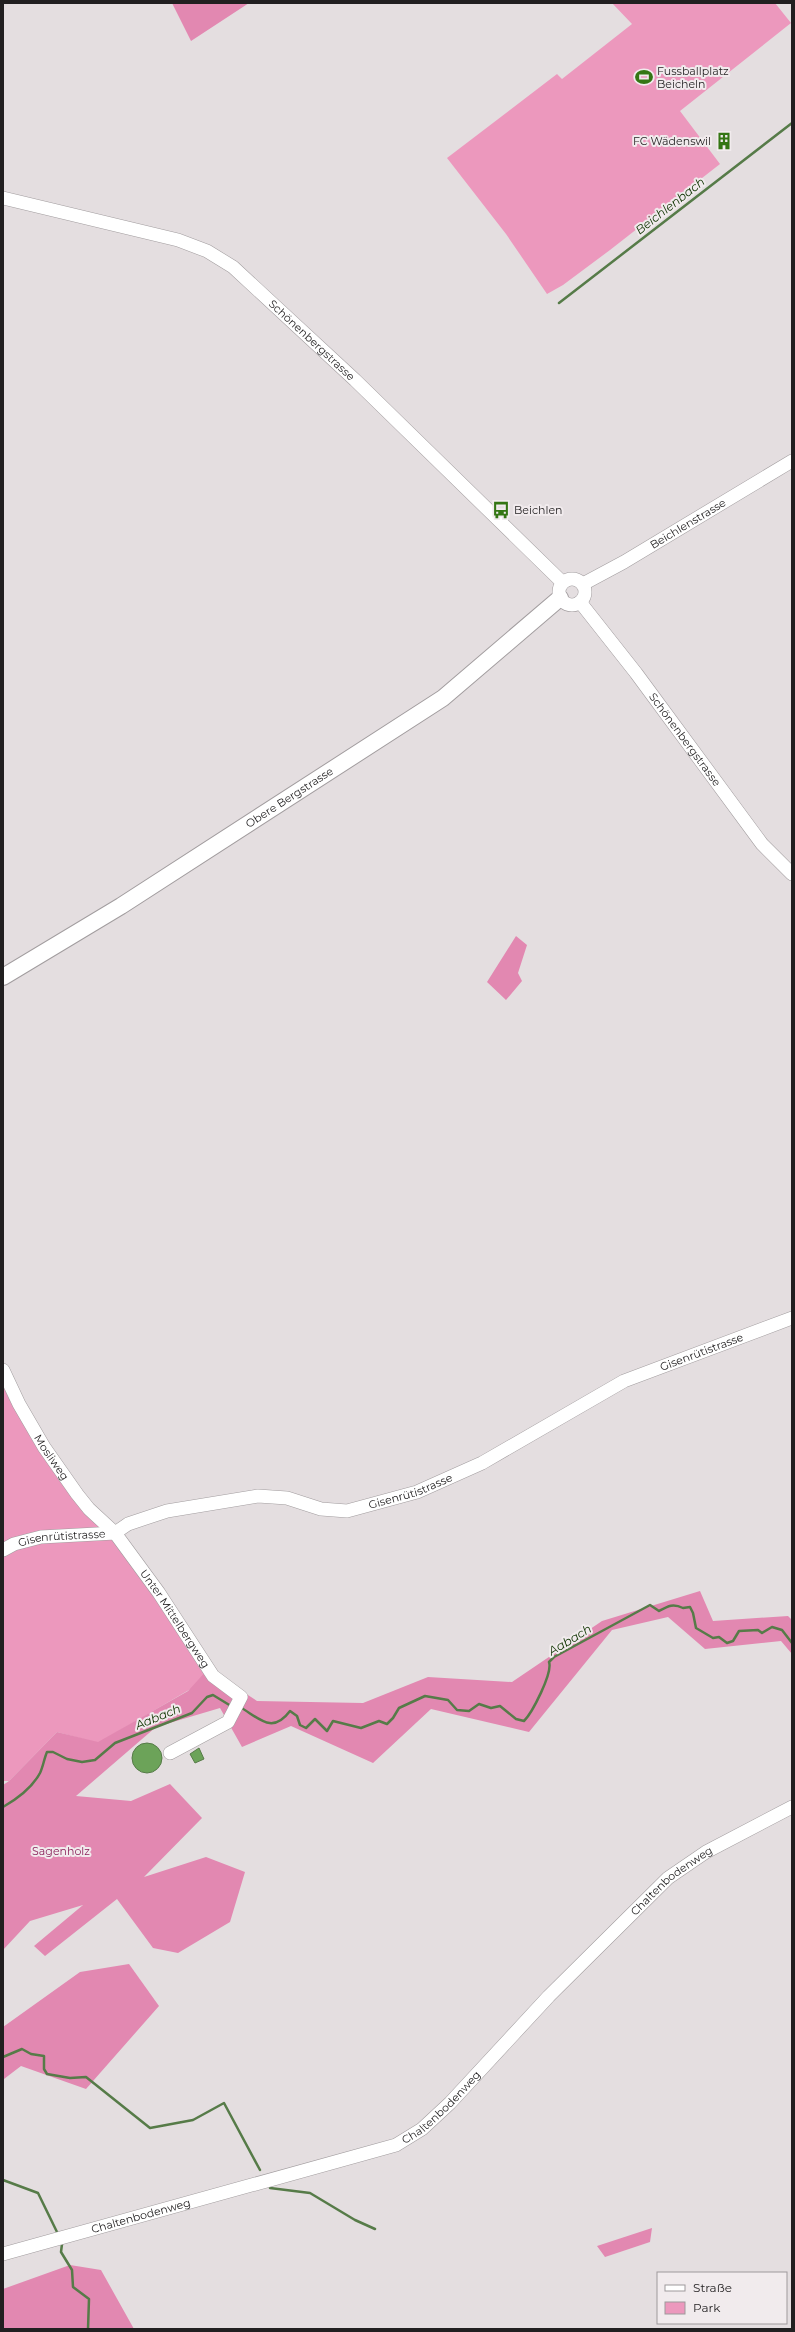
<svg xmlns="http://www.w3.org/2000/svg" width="795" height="2332" font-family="Montserrat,sans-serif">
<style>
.green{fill:#ec98bd}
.forest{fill:#e288b1}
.water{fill:#6ca359;stroke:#567b48}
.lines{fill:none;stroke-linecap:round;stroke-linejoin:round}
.stream{stroke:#567b48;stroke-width:2.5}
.minor-casing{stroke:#a29d9f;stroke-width:14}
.major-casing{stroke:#a29d9f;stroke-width:18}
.minor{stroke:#fff;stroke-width:13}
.major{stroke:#fff;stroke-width:16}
.labels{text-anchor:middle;stroke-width:4;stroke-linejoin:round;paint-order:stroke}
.poi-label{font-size:11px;fill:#211f20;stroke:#f1ebed;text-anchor:start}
.street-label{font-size:11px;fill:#211f20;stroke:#f1ebed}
.park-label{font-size:11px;fill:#8a215a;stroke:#f1ebed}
.water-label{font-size:12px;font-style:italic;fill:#0f3400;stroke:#f1ebed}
</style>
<rect width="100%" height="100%" fill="#e4dee0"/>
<path class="green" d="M 612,3 L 775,3 L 791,23 L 680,111 L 720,164 L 610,250 L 563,285 L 547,294 L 506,234 L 447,158 L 557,74 L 562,79 L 632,24 Z
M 3,1370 L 44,1447 L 115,1533 L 213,1676 L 98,1743 L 57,1732 L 9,1781 L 3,1781 Z"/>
<path class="forest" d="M 172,3 L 249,3 L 191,41 Z
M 516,936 L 527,945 L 518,973 L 522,981 L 506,1000 L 487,982 Z
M 700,1591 L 713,1621 L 788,1616 L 792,1620 L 792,1654 L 781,1641 L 705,1649 L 668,1617 L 612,1630 L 529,1732 L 431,1709 L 373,1763 L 291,1726 L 242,1747 L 220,1708 L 156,1727 L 76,1796 L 131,1801 L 170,1784 L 202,1818 L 144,1877 L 206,1857 L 245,1872 L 230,1922 L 178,1953 L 153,1948 L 117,1899 L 45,1956 L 34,1946 L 83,1905 L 30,1921 L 3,1950 L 3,1785 L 9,1781 L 57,1732 L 98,1742 L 188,1691 L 208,1669 L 257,1701 L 363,1703 L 428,1677 L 512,1682 L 602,1621 Z
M 129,1964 L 159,2006 L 86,2089 L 21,2066 L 4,2079 L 3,2027 L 80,1972 Z
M 652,2228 L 650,2242 L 605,2257 L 597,2246 Z
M 70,2265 L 101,2270 L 134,2329 L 3,2329 L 3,2289 Z"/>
<path class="water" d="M132 1758a15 15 0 1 1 30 0a15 15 0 1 1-30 0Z
M 199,1748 L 204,1759 L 195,1763 L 190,1754 Z"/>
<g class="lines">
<path class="stream" d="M 559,303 L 792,123
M 240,1707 C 259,1718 272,1735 290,1711 L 297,1716 L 300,1725 L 306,1728 L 315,1719 L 327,1731 L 333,1721 L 361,1728 L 379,1721 L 387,1724 L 393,1718 L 399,1708 L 425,1696 L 448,1700 L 457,1710 L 469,1711 L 479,1704 L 491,1708 L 500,1706 L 516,1719 L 524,1721 C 532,1713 553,1673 549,1662 L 554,1657 L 650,1605 L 659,1611 C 668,1606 673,1603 683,1608 L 690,1607 L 693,1613 L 696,1628 L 713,1638 L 719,1637 L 727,1643 L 733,1641 L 739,1631 L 758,1630 L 762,1633 L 772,1627 L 782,1630 L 792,1643
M 3,1807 C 17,1799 32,1788 40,1773 C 43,1767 44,1759 47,1752 L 53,1752 L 67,1759 L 82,1762 L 95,1760 L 115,1743 L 192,1713 L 207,1697 L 213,1695 L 231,1706
M 3,2057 L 22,2049 L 31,2054 L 44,2056 L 44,2069 L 47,2074 L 70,2078 L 86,2077 L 150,2128 L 193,2120 L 224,2103 L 260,2170
M 3,2180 L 38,2193 L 57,2232
M 270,2188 L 310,2193 L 355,2220 L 375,2229
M 62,2244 L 61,2252 L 72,2270 L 73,2287 L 89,2299 L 88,2329"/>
<g class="minor-casing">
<g id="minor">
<path id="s1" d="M 3,198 L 178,240 L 207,251 L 233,267 L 355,380 L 562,582"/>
<circle cx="572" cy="592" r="13"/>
<path id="s2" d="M 583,584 L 624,562 L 792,461"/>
<path id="s3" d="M 580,602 L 636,673 L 762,844 L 792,874"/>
<path id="s4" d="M 3,1370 L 19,1404 L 44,1447 L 77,1494 L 89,1509 L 115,1533 L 159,1593 L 213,1676 L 241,1697 L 228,1722 L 170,1753"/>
<path id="s5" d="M 3,1550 L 14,1544 L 41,1537 L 115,1533 L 128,1524 L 167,1511 L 258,1496 L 287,1498 L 321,1509 L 347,1511 L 417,1492 L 482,1463 L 624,1381 L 792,1318"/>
<path id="s6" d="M 3,2254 L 396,2145 L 422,2129 L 450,2103 L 549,1996 L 668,1878 L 706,1852 L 792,1807"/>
</g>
</g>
<g class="major-casing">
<g id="major">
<path id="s7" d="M 3,977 L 121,906 L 443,698 L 560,598"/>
</g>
</g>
<use href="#minor" class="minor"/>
<use href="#major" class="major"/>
</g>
<defs>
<g id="stadium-bare" transform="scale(1.38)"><path d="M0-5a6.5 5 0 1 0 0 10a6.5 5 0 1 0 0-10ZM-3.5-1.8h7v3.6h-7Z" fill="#347614" stroke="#f1ebed" stroke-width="2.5" paint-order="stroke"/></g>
<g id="building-bare" transform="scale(1.38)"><path d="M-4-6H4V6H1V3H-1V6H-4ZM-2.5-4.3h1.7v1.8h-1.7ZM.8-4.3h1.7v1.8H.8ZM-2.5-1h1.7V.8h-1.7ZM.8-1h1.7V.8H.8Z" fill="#347614" stroke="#f1ebed" stroke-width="2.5" paint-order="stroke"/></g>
<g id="bus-bare" transform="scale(1.38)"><path d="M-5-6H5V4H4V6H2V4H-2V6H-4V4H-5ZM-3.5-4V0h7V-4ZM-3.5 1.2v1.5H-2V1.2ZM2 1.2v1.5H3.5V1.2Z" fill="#347614" stroke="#f1ebed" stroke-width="2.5" paint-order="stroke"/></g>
</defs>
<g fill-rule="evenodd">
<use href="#stadium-bare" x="644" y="77"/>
<use href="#building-bare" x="724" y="141"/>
<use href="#bus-bare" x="501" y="510"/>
</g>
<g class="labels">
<g class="poi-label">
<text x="657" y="75">Fussballplatz<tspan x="657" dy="13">Beicheln</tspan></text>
<text x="711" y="145" text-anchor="end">FC Wädenswil</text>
<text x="514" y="514">Beichlen</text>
</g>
<g class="street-label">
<text dy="4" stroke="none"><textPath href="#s1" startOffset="349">Schönenbergstrasse</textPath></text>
<text dy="4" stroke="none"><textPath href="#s2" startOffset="121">Beichlenstrasse</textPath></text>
<text dy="4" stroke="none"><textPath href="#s3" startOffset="173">Schönenbergstrasse</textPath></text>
<text dy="4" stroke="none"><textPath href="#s7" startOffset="338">Obere Bergstrasse</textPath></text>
<text dy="4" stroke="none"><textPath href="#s5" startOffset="745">Gisenrütistrasse</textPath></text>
<text dy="4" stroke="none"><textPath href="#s4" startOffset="100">Mosliweg</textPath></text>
<text dy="4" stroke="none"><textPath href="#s5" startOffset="421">Gisenrütistrasse</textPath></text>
<text dy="4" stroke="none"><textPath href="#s5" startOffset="61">Gisenrütistrasse</textPath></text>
<text dy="4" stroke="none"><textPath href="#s4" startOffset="304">Unter Mittelbergweg</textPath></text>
<text dy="4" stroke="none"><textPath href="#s6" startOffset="791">Chaltenbodenweg</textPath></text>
<text dy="4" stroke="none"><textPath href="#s6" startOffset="467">Chaltenbodenweg</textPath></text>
<text dy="4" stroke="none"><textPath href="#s6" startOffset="143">Chaltenbodenweg</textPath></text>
</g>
<g class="park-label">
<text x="61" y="1855">Sagenholz</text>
</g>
<g class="water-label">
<text transform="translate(670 206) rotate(-38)" y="4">Beichlenbach</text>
<text transform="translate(570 1640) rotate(-31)" y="4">Aabach</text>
<text transform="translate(158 1717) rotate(-22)" y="4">Aabach</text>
</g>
</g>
<rect width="795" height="2332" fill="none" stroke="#211f20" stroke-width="8"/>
<rect x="657" y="2272" width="130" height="52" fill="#f1ebed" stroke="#9e999b"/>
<rect x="665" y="2285" width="20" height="6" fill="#ffffff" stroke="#9e999b"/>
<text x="693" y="2292" font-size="12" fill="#211f20">Straße</text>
<rect x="665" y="2302" width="20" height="12" fill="#ec98bd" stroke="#9e999b"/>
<text x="693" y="2312" font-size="12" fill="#211f20">Park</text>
</svg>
